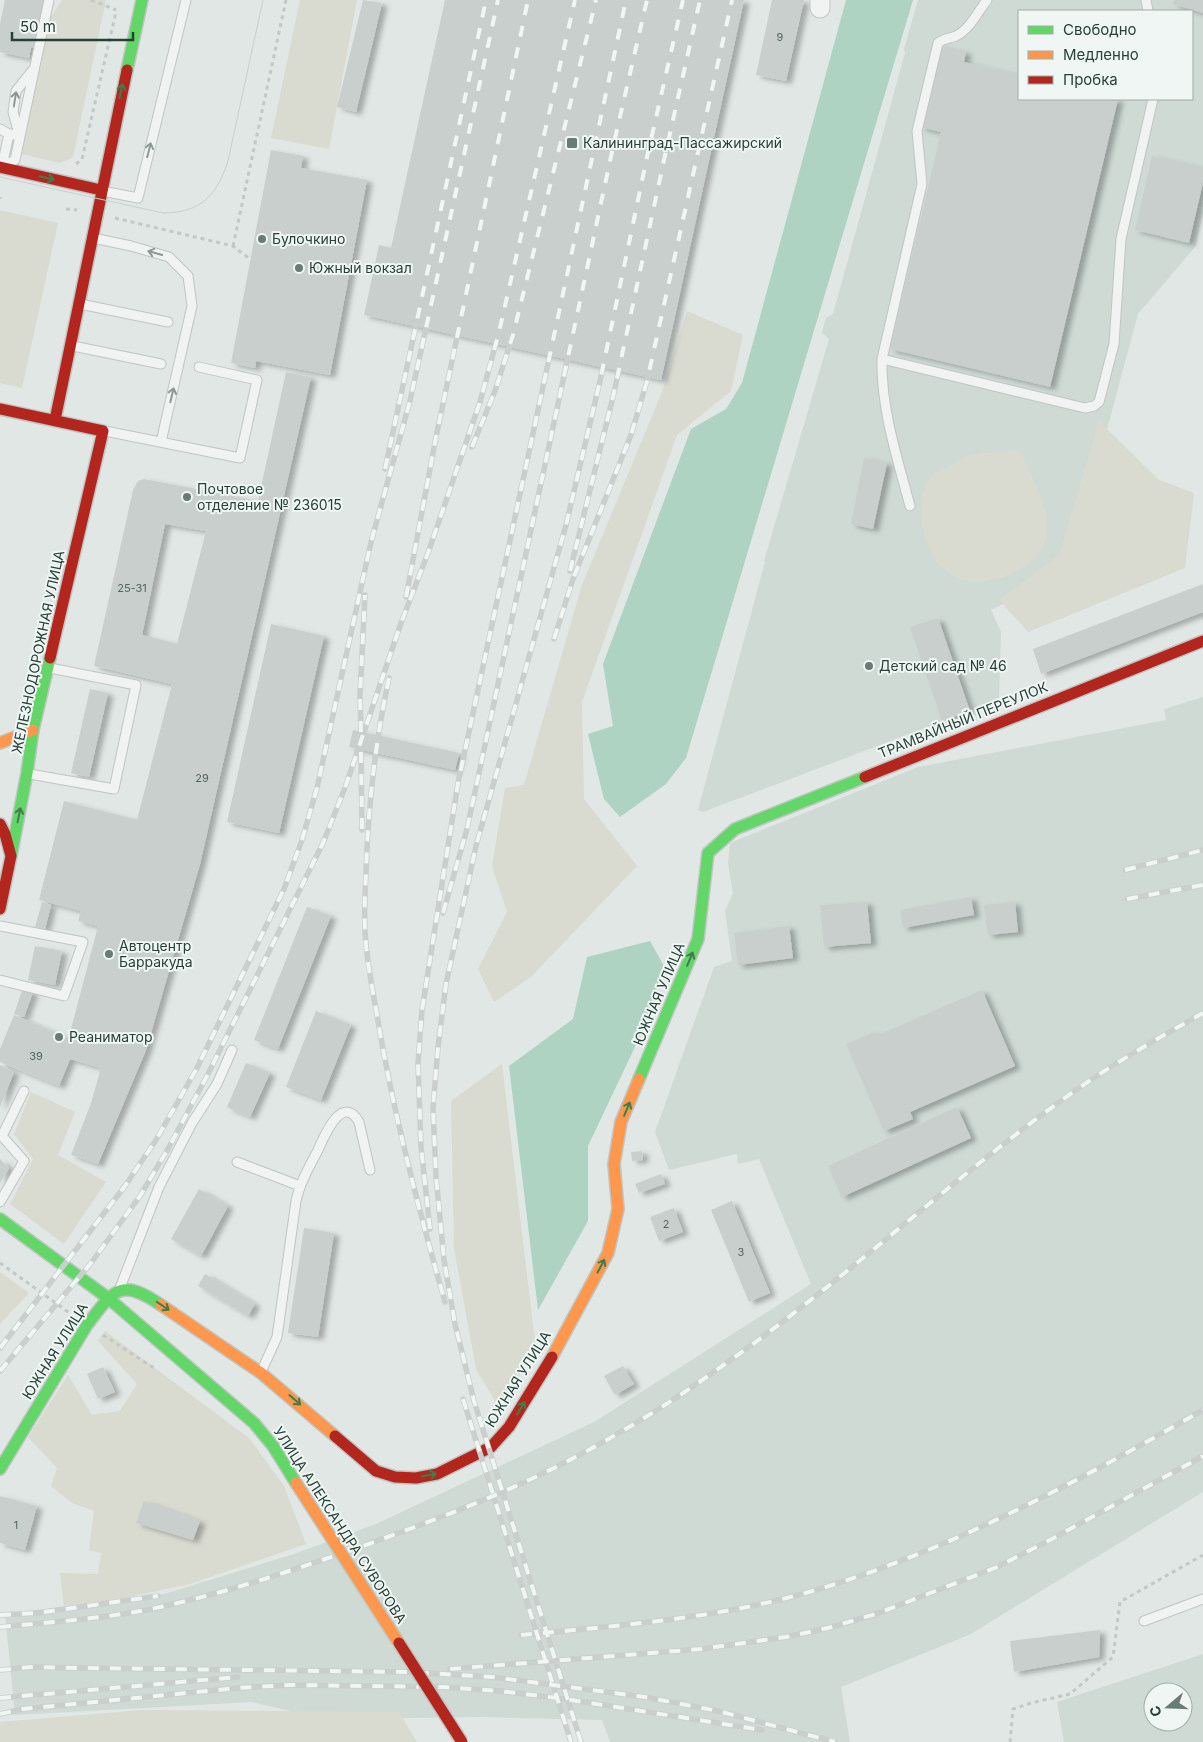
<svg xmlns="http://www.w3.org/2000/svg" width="1203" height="1742" font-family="Inter,sans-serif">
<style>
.built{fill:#cfdad5;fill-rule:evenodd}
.green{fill:#d9dad0}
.water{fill:#afd3c2}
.building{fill:#c9cfcd;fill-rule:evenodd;filter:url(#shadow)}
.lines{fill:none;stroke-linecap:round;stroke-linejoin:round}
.lane-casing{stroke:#bfc5c2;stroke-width:11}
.street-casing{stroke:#bfc5c2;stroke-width:21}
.fast-casing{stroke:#bfc5c2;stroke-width:14}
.slow-casing{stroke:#bfc5c2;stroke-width:14}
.jam-casing{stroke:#bfc5c2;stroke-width:14}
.path{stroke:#c2c8c6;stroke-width:3;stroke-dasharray:4 4;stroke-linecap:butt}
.lane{stroke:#f1f3f2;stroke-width:9}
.street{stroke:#f1f3f2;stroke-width:19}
.fast{stroke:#63d668;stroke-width:11}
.slow{stroke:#ff974d;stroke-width:11}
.jam{stroke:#b3261e;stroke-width:11}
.tram{stroke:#cacecd;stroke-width:1}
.rail-casing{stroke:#cacecd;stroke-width:5.5}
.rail{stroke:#eff6f3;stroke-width:4;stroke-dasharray:11;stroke-linecap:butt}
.slow-bridge-casing{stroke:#bdc5c2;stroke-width:14;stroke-linecap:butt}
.jam-bridge-casing{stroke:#bdc5c2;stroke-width:14;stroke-linecap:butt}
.slow-bridge{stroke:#ff974d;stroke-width:11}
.jam-bridge{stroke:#b3261e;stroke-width:11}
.oneway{stroke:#3f7d4b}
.oneway2{stroke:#8c9a95}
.poi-dot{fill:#687b74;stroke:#eff6f3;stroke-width:2}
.labels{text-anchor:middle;stroke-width:4;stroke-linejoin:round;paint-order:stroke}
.number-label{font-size:11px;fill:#50655e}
.poi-label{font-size:14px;fill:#274138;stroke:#eff6f3;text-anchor:start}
.street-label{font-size:14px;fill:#274138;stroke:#eff6f3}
</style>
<defs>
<filter id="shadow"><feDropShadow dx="5.5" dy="3" stdDeviation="2.5" flood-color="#0004"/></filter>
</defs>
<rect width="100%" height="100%" fill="#e1e7e4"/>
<path class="built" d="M 918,0 L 1203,0 L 1203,212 L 1196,246 L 1138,314 L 1069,571 L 991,610 L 1001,632 L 999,700 L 703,812 L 698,810 L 765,562 L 764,561 L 829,339 L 822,333 L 826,318 L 833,314 L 905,53 L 904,49 ZM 1019,11 L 1192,11 L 1192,99 L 1019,99 Z
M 1203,697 L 1203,1492 L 969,1635 L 841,1687 L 850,1742 L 610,1742 L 602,1720 L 481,1717 L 325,1719 L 252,1702 L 15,1715 L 5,1614 L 164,1594 L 294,1554 L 376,1524 L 594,1422 L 811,1284 L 759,1159 L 738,1164 L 737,1154 L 669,1170 L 655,1132 L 714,967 L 732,961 L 725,911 L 733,893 L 728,864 L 730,843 L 918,767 L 1166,720 L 1164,709 Z
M 1203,1654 L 1203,1742 L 1064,1742 L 1057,1702 ZM 1153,1692 L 1183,1692 L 1183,1722 L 1153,1722 Z"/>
<path class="green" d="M 62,0 L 106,0 L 73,157 L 60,163 L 21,154 L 50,19 Z
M 300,0 L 357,0 L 329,149 L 271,138 Z
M 0,210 L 58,223 L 22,388 L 0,383 Z
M 687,311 L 743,335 L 731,391 L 677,435 L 582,702 L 584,799 L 637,866 L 531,977 L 494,1002 L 478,969 L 507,912 L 492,866 L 505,788 L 524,785 L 582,585 L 662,392 Z
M 1099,421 L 1159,480 L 1194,493 L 1185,568 L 1028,632 L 999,600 L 1059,555 Z
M 1020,450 C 1042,500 1075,549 1005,576 C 991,582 967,584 953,576 C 936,566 929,553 924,535 C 919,517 918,487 934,474 C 939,471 945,468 951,465 C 957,462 964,456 971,455 C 987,452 1004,452 1020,450 Z
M 502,1064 L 536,1351 L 498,1406 L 476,1369 L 454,1248 L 451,1101 Z
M 31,1092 L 75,1112 L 58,1155 L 106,1182 L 64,1244 L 10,1204 L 33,1159 L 14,1134 Z
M 0,1272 L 29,1293 L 0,1324 Z
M 105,1331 L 249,1438 L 284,1486 L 306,1544 L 190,1584 L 119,1599 L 64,1606 L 60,1573 L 98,1574 L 101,1553 L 89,1550 L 94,1511 L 72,1503 L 51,1486 L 57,1468 L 28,1437 L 68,1375 L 92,1415 L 120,1411 L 137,1384 L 98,1341 Z
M 143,1710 L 399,1712 L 417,1742 L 0,1742 L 0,1722 Z"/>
<path class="water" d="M 846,0 L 913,0 L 686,758 L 666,784 L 620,817 L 604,799 L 588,734 L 613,726 L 603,664 L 691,429 L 726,409 L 742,383 Z
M 650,941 L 664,966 L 643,1030 L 588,1146 L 588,1221 L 538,1310 L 509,1066 L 573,1019 L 587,957 Z"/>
<path class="building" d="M 5,0 L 44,0 L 34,48 L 31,47 L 29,58 L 0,52 L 0,24 Z
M 363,0 L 382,3 L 356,112 L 337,107 Z
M 445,0 L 744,0 L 661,380 L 364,315 L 379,245 L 391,248 Z
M 772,0 L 804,0 L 786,81 L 756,75 Z
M 1174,0 L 1203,0 L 1203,13 L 1173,4 Z
M 939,46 L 966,52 L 964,62 L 1019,75 L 1019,99 L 1118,99 L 1050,387 L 890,349 L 941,132 L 920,127 Z
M 271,150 L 303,156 L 301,168 L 367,180 L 330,375 L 256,361 L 255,368 L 231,363 Z
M 1152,156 L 1203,168 L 1203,182 L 1189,243 L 1135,230 Z
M 286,372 L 311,377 L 200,864 L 146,1050 L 98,1164 L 71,1155 L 91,1103 L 101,1068 L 70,1059 L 59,1086 L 0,1062 L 0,1049 L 14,1015 L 78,1042 L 69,1037 L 98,926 L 78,921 L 81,911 L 39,900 L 64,801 L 137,820 L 172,684 L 94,666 L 133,490 L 138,481 L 144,479 L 258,501 ZM 165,524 L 206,531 L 177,644 L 142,635 Z
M 864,458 L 887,463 L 873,529 L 851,524 Z
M 1203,584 L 1203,612 L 1041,674 L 1033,649 Z
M 938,618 L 970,711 L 942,721 L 910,627 Z
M 271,624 L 324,636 L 279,833 L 227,822 Z
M 90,689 L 108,693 L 89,777 L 71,773 Z
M 353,730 L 459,753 L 455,770 L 349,747 Z
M 971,897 L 974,915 L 903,928 L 900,910 Z
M 42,902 L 51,905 L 45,929 L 35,927 Z
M 867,902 L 871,943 L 824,947 L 820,905 Z
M 1015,902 L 1018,932 L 988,935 L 984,905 Z
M 307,907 L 331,916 L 278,1049 L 254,1040 Z
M 789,926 L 793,958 L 738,965 L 734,933 Z
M 35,946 L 62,951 L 55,985 L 28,980 Z
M 23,988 L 33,992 L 24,1017 L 14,1014 Z
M 982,990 L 1015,1066 L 910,1112 L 913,1119 L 884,1131 L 846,1044 L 875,1032 L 876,1036 Z
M 316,1011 L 351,1025 L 321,1100 L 286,1087 Z
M 246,1063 L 270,1073 L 250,1117 L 227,1107 Z
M 0,1065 L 14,1072 L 0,1107 Z
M 957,1107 L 971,1138 L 842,1197 L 828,1166 Z
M 642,1151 L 643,1160 L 632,1161 L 631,1152 Z
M 0,1159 L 9,1168 L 0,1183 Z
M 661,1174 L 665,1184 L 639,1193 L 635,1184 Z
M 199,1189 L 228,1206 L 201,1256 L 171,1239 Z
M 732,1201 L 770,1293 L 749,1302 L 711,1210 Z
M 674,1208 L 683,1232 L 659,1241 L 650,1217 Z
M 304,1228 L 334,1233 L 318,1337 L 288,1333 Z
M 205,1274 L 255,1304 L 248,1316 L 198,1286 Z
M 623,1366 L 634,1384 L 615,1395 L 604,1376 Z
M 103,1367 L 115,1392 L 98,1399 L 87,1374 Z
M 0,1496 L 37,1506 L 25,1550 L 0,1543 Z
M 144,1501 L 200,1521 L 193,1540 L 136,1523 Z
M 1100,1630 L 1099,1657 L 1014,1672 L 1010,1641 Z"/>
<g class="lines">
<g class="lane-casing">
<path id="lane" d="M 1146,0 L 1148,11
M 0,129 L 9,134 L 14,135
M 19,134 L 13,112 L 16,91 L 32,71
M 7,164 L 15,160 L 49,0
M 2,166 L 9,134
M 102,191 L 138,198 L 186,0
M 93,238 L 131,246 L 169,257 L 188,276 L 192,306 L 161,442
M 80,304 L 168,322
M 73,346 L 161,364
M 882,359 L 1085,408 L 1094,406 L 1099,402 L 1114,344 L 1121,239 L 1153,99
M 105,431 L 240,458 L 257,380 L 199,367
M 910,506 C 897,457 881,409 882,359 L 922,184 L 917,131 L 938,43 C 944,38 949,39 956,36 C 969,30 978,12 987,0
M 30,774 L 114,789 L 136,685 L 50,668
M 0,926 L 83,942 L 64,996 L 0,980
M 237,1162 L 300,1186
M 0,1202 L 24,1161 L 2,1136 L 24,1091
M 120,1288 L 159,1187 L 192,1123 L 217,1084 L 232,1050
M 262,1370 L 277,1337 L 296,1201 C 300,1183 309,1167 318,1150 C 324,1137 342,1092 359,1122 L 370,1170
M 1144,1621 L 1203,1599"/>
</g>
<g class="street-casing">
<path id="street" d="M 820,0 L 820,8"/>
</g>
<g class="fast-casing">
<path id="fast" d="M 127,70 L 142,0
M 11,856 L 27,773 L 33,730 L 50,658
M 639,1079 L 698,939 L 708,853 L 735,829 L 865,777
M 0,1219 L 108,1298 L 254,1423 L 273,1446 L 296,1483
M 0,1469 L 87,1325 C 114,1290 120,1277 161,1305"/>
</g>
<g class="slow-casing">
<path id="slow" d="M 0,743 L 33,730
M 161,1305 L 261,1373 L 335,1436
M 552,1357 L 608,1253 L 618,1209 L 614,1164 L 621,1122 L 639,1079"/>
</g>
<g class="jam-casing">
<path id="jam" d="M 0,167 L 101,190
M 0,409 L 103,431 L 50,658
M 55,420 L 127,70
M 865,777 L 1203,641
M 0,824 L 5,834 L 11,856 L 0,909
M 335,1436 L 376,1471 L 395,1477 L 416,1478 L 437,1474 L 491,1447 L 509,1427 L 552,1357"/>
</g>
<path class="path" d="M 91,0 L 116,10
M 76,164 L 82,159 L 116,12
M 0,199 L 0,197
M 66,209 L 77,210
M 115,218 L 233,246 L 250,259
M 233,246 L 286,0
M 0,1263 L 71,1314
M 103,1335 L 154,1368
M 1010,1742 L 1013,1709 L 1031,1703 L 1070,1694 L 1113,1657 L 1120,1602 L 1203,1555"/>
<use href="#lane" class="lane"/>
<use href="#street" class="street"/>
<use href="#fast" class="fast"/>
<use href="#slow" class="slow"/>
<use href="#jam" class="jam"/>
<path class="tram" d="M 0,177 L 163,213 C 201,213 217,195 228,161 L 263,0"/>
<g class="rail-casing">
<path id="rail" d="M 472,447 L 495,391 L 513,335 L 596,0
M 385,469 L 486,0
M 570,571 L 613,397 L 664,160 L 700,0
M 406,597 L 436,437 L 528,0
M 554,639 L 573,579 L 631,435 L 647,381 L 732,0
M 389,678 C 375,743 368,807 366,873 C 365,892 364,911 365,930 C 366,961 374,996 379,1027 C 395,1120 419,1211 445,1302
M 361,732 L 360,695 L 365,595
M 361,752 L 362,830
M 1125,870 L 1203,850
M 1127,899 L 1203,885
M 443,913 L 467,829 L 613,147 L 647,0
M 430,1229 L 421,1147 L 418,1063 L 422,1010 L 458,783 L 626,0
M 0,1348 L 125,1186 L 156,1140 L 197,1068 L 284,889 L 302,840 L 317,788 L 371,542 L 410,401 L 498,0
M 0,1371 L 91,1263 L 140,1196 L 168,1149 L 208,1074 L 323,843 L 346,785 L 401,623 L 428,553 L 480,402 L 499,332 L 575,0
M 463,1399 L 571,1742
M 0,1615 L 37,1613 L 158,1596
M 0,1627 C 50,1622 101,1619 151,1609 C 219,1595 284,1573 349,1551 C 410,1529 471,1507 529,1480 C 598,1448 664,1408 725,1364 C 842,1282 946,1184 1062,1100 C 1107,1067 1155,1040 1203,1013
M 521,1635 C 615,1626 711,1619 802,1594 C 944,1554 1075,1483 1203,1410
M 450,1669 L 701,1649 L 786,1637 L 828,1628 L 879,1613 L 997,1567 L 1052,1539 L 1203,1456
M 0,1670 L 31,1667 L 81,1668 L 410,1672 L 492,1677 L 645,1697 L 718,1711 L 835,1742
M 0,1698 L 238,1677
M 0,1714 L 23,1709 L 238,1688 L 290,1685 L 444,1687 L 500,1691 L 565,1699 L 762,1730
M 581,1742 L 474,1401 L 455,1324 L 444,1260 L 436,1176 L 433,1108 L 438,1047 L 446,984 L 476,846 L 566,525 L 600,381 L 647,157 L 683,0"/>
</g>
<use href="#rail" class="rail"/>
<g class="slow-bridge-casing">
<path id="slow-bridge" d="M 296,1483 L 399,1643"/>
</g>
<g class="jam-bridge-casing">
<path id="jam-bridge" d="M 399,1643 L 462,1742"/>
</g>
<use href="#slow-bridge" class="slow-bridge"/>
<use href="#jam-bridge" class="jam-bridge"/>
</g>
<defs><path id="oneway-shaft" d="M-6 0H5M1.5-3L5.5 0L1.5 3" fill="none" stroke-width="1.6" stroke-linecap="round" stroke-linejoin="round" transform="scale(1.25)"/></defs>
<g class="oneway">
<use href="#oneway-shaft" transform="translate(121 91) rotate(-78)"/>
<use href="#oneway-shaft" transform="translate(47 178) rotate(13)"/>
<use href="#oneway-shaft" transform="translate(19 815) rotate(-79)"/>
<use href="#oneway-shaft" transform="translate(690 959) rotate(-67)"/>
<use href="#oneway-shaft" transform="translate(627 1109) rotate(-67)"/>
<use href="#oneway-shaft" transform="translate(601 1266) rotate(-62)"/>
<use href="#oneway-shaft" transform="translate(163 1306) rotate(34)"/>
<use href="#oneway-shaft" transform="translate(295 1400) rotate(41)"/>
<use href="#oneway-shaft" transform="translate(521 1408) rotate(-59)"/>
<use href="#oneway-shaft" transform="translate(429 1475) rotate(-12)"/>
</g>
<g class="oneway2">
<use href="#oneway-shaft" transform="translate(15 99) rotate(-81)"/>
<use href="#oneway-shaft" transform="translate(149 150) rotate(-76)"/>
<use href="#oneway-shaft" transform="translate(155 253) rotate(-164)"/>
<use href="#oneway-shaft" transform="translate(172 395) rotate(-77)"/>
</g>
<g class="poi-dot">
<rect x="566" y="137" width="12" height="12" rx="2.5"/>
<circle cx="262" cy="239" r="5"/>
<circle cx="299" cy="268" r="5"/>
<circle cx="187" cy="497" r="5"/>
<circle cx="869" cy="666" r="5"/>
<circle cx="109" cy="954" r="5"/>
<circle cx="59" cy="1037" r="5"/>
</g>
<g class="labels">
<g class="number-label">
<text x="780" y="41">9</text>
<text x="132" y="592">25-31</text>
<text x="202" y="782">29</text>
<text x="36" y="1060">39</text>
<text x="666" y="1228">2</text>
<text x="741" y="1256">3</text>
<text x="16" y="1529">1</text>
</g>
<g class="poi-label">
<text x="583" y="148">Калининград-Пассажирский</text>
<text x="272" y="244">Булочкино</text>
<text x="309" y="273">Южный вокзал</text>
<text x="197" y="494">Почтовое<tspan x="197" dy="16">отделение № 236015</tspan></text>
<text x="879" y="671">Детский сад № 46</text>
<text x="119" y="951">Автоцентр<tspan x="119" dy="16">Барракуда</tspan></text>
<text x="69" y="1042">Реаниматор</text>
</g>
<g class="street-label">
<text transform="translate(38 652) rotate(-78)" y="5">ЖЕЛЕЗНОДОРОЖНАЯ УЛИЦА</text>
<text transform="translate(963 720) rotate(-22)" y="5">ТРАМВАЙНЫЙ ПЕРЕУЛОК</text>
<text transform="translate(659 994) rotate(-67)" y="5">ЮЖНАЯ УЛИЦА</text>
<text transform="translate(55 1351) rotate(-58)" y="5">ЮЖНАЯ УЛИЦА</text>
<text transform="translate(518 1379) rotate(-58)" y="5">ЮЖНАЯ УЛИЦА</text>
<text transform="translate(340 1525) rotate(57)" y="5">УЛИЦА АЛЕКСАНДРА СУВОРОВА</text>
</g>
</g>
<rect x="1018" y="10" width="175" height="90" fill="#eff6f3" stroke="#9faea8"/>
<rect x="1028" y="26" width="25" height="8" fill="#63d668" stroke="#9faea8"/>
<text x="1063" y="35" font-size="15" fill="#274138">Свободно</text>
<rect x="1028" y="51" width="25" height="8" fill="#ff974d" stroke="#9faea8"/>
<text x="1063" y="60" font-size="15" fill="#274138">Медленно</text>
<rect x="1028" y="76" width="25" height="8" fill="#b3261e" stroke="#9faea8"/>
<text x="1063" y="85" font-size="15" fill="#274138">Пробка</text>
<g transform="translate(1168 1707) rotate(251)"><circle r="24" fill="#eff6f3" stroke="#9faea8"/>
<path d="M0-4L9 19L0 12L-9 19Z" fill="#687b74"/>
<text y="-8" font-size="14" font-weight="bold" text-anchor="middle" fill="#274138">С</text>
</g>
<path d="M12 32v8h121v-8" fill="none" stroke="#274138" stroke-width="2.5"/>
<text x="20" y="32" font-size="15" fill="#274138" stroke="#eff6f3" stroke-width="4" paint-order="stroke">50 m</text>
</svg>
